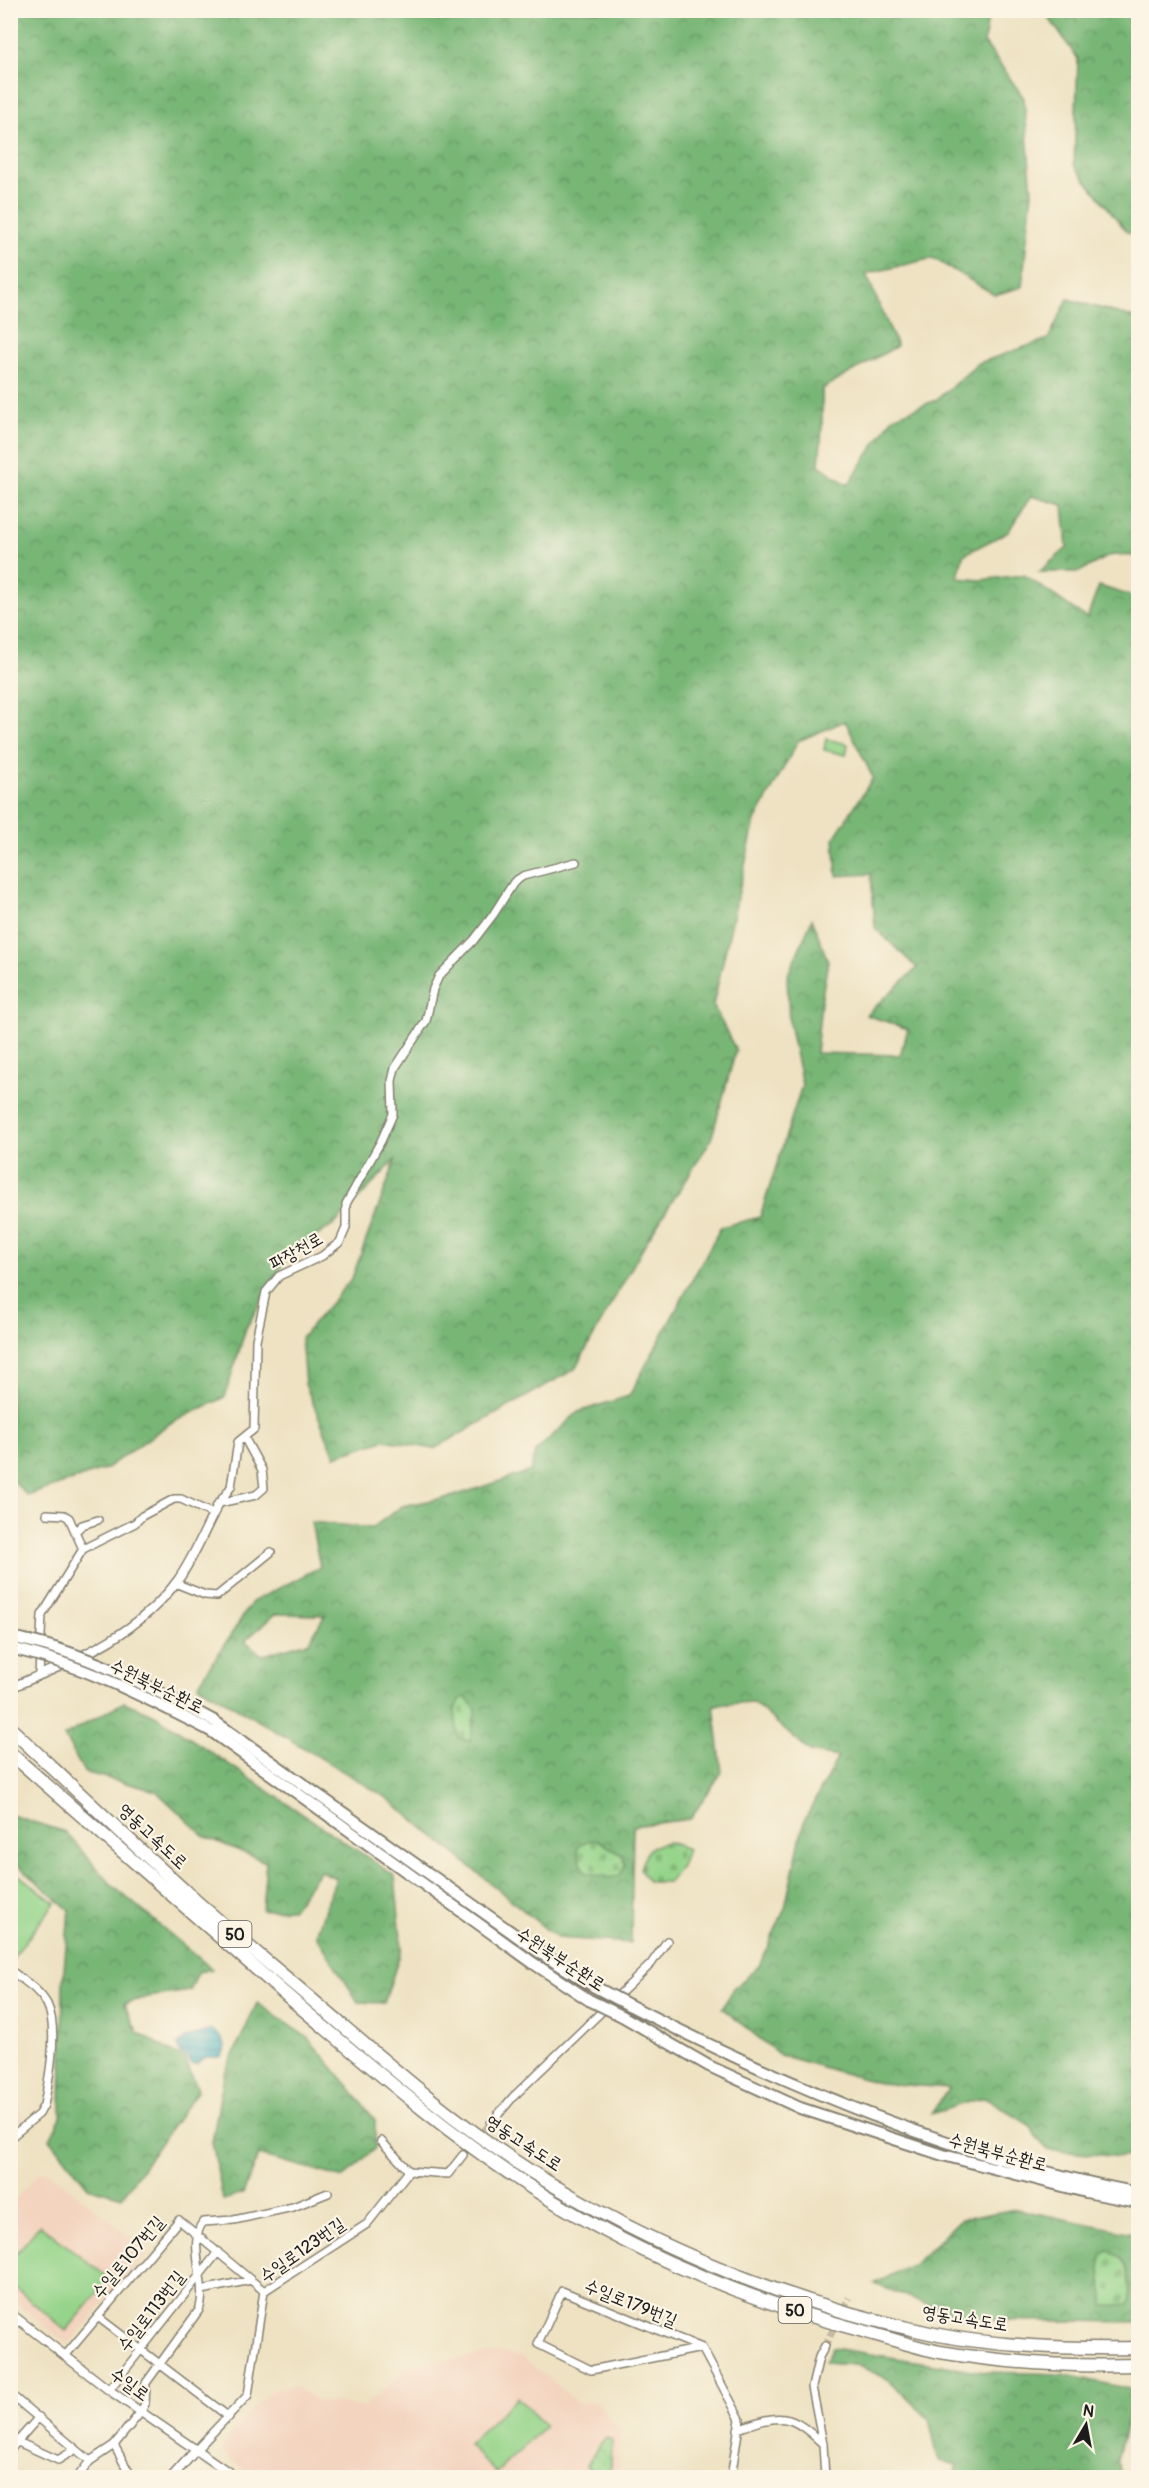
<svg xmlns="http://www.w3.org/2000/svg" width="1149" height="2488" font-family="Pangolin,'Poor Story',sans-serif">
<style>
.built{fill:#f3d4bf}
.grass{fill:url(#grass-dots);stroke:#587853;stroke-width:1.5}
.forest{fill:url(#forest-crowns);stroke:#4a6949;stroke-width:1.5;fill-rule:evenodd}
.cemetery{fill:url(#cemetery-stones);stroke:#587853;stroke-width:1.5}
.park{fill:#95d48a;stroke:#587853;stroke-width:1.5}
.water{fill:url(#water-rules);stroke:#2e646e;stroke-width:1.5}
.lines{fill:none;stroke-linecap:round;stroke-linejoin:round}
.minor-tunnel{stroke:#c4baa1;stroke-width:7;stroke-dasharray:7 3.5;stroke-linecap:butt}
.minor-casing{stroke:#857f6f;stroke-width:10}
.tertiary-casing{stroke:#857f6f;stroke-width:11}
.trunk-casing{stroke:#857f6f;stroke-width:14}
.motorway-casing{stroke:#857f6f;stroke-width:15}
.minor{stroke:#fff;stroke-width:7}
.tertiary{stroke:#fff;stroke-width:8}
.trunk{stroke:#fff;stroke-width:10}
.motorway{stroke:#fff;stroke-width:12}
.trunk-bridge-casing{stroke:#857f6f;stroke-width:14;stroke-linecap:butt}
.trunk-bridge{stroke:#fff;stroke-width:10}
.labels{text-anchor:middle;stroke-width:4.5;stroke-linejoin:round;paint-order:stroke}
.shield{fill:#fcf5e5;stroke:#5f5d58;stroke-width:1.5}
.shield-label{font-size:16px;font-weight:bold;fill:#1c1c1c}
.street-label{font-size:18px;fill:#1c1c1c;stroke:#fcf5e5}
</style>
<defs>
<pattern id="grass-dots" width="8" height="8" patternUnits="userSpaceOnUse" patternTransform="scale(1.5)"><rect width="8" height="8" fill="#95d48a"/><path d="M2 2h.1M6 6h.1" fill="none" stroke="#80b576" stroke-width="1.8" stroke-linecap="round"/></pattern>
<pattern id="forest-crowns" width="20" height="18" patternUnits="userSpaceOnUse" patternTransform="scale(1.5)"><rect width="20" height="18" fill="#78b676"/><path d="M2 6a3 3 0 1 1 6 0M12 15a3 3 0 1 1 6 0" fill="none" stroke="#629360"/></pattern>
<pattern id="cemetery-stones" width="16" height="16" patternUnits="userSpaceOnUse" patternTransform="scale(1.5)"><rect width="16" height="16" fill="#95d48a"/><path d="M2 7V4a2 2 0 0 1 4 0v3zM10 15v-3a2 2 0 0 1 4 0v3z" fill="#80b576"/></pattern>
<pattern id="water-rules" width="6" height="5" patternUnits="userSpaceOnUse" patternTransform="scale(1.5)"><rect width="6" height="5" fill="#41adc0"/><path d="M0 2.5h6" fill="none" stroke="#368c9b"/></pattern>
</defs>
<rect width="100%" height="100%" fill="#fcf5e5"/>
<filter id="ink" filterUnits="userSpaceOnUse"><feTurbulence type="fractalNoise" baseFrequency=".0167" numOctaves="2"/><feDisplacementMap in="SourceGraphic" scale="12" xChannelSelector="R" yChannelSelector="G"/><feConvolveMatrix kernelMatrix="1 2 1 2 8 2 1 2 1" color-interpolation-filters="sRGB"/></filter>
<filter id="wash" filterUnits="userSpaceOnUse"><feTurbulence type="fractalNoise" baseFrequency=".008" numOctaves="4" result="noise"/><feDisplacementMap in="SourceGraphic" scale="24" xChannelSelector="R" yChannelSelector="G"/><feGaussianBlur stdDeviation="1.35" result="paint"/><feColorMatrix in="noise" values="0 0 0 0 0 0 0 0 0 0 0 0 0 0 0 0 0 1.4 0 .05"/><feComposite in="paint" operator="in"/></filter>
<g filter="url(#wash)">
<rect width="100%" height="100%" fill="#eee2c2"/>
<path class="built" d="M 11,2102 L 18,2105 L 24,2120 L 11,2132 Z
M 39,2172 L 49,2172 L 148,2251 L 68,2345 L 11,2299 L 11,2204 Z
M 502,2352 L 521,2356 L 579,2404 L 596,2401 L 619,2429 L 619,2477 L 252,2477 L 223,2452 L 222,2445 L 253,2408 L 272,2390 L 293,2385 L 317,2401 L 363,2407 L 412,2365 Z"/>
<path class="grass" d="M 607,2438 L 612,2441 L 611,2466 L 604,2477 L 586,2467 L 600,2444 Z"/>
<path class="forest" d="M 11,11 L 989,11 L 984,42 L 1024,98 L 1032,192 L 1022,287 L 995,295 L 933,258 L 866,274 L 897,346 L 822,389 L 822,428 L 819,465 L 848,485 L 893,417 L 936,400 L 979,363 L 1048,339 L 1068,299 L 1138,319 L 1138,556 L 1111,555 L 1079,572 L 1039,572 L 1067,548 L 1063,505 L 1031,496 L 1008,532 L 963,555 L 958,578 L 980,580 L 1024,575 L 1087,618 L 1099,586 L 1138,598 L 1138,2155 L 1121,2157 L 1048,2150 L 1035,2136 L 1031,2126 L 985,2097 L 931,2114 L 949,2088 L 878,2083 L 780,2055 L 722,2008 L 733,1989 L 759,1966 L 785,1908 L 804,1821 L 838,1757 L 810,1752 L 753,1702 L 714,1705 L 722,1772 L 690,1819 L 633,1826 L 631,1943 L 557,1938 L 386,1797 L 198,1685 L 252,1602 L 320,1567 L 311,1522 L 372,1528 L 402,1506 L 454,1496 L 531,1471 L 535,1452 L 578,1412 L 629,1396 L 721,1227 L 760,1217 L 802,1085 L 789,1023 L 787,977 L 812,919 L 828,961 L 821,1002 L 816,1053 L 900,1055 L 908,1029 L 866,1015 L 917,968 L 875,928 L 871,874 L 837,876 L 834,838 L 873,778 L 845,721 L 798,741 L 755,821 L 713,1005 L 736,1050 L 711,1140 L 645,1244 L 575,1369 L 434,1449 L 384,1440 L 335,1456 L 305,1384 L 301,1338 L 352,1278 L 396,1159 L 335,1224 L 289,1254 L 246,1328 L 225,1397 L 169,1424 L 105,1469 L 27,1496 L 11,1478 ZM 275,1614 L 324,1615 L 325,1615 L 309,1642 L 262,1655 L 245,1641 Z
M 1044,11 L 1138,11 L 1138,235 L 1127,232 L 1074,165 L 1078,59 Z
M 124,1702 L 157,1716 L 395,1876 L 402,1948 L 384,2003 L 358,2002 L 316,1935 L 336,1878 L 320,1871 L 292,1909 L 262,1910 L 266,1862 L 204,1836 L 156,1791 L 84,1772 L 64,1736 Z
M 11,1815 L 65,1832 L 113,1886 L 212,1969 L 198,1972 L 190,1991 L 148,1997 L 124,2004 L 138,2033 L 185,2059 L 198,2090 L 122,2197 L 88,2187 L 50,2139 L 61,2117 L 63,1982 L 69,1910 L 11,1859 Z
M 257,2003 L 308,2038 L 351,2089 L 375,2120 L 375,2148 L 344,2178 L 259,2155 L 243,2194 L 223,2200 L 212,2142 L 224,2075 Z
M 1016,2209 L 1138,2234 L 1138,2322 L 970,2320 L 874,2284 L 914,2264 L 961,2219 Z
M 832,2348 L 985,2372 L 1063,2374 L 1134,2390 L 1117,2460 L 1122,2477 L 954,2477 L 958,2465 L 939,2461 L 929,2419 L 886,2378 L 856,2365 L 824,2363 Z"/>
<path class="cemetery" d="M 465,1697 L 476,1709 L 470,1741 L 458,1738 L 455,1710 L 459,1700 Z
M 598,1840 L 622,1855 L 625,1865 L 620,1875 L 611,1878 L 585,1872 L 578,1854 L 578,1847 L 588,1841 Z
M 669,1842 L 687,1849 L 681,1866 L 669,1882 L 648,1882 L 640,1869 C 647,1848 647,1846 669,1842 Z
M 1108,2251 C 1131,2255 1129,2286 1130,2304 L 1104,2306 L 1100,2268 L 1103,2254 Z"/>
<path class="park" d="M 826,739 L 848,744 L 846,755 L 824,750 Z
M 11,1869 L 55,1903 L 11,1960 L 10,1960 Z
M 40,2225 L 110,2279 L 66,2331 L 11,2284 L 11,2260 Z
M 517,2397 L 545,2426 L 496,2473 L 468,2444 Z"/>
<path class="water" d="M 212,2030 C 223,2037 230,2046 220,2057 L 206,2057 L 197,2064 L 191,2064 L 188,2058 L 180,2053 L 178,2045 L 185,2038 Z"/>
</g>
<g filter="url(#ink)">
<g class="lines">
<path class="minor-tunnel" d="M 463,2155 L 491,2123
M 825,2346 L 849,2298"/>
<g class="minor-casing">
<path id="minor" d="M 219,1503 L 231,1487 L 238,1442 L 254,1429 L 256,1340 L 266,1292 L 279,1276 L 322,1256 L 340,1242 L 346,1228 L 346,1204 L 381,1141 L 393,1114 L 392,1081 L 395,1068 L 426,1021 L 433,989 L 439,976 L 474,940 L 493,915 L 514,882 L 523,876 L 576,862
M 219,1503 L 256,1495 L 264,1488 L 262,1470 L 244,1437
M 47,1514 L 64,1515 L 69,1518 L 83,1549
M 75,1532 L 82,1525 L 98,1520
M 175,1583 L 205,1595 L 217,1596 L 271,1552
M 39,1675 L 42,1615 L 83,1549 L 135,1523 L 142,1516 L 174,1499 L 181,1499 L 213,1514
M 491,2123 L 513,2097 L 651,1964 L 667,1941
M 10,2138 L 39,2114 L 44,2105 C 49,2079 59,2028 47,2004 C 39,1990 26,1982 14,1973
M 381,2141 L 409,2171
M 202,2290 L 251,2280
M 98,2317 L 229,2417
M 10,2330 L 19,2320
M 825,2346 L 819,2357 L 812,2387 L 823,2444 L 825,2478
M 702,2348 L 591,2370 L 538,2344 L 562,2291 L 702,2348 L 740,2419 L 731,2478
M 65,2356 L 179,2220 L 264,2291
M 109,2390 L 218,2252
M 10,2394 L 90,2461
M 738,2429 C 781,2413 790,2413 823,2444
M 10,2436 L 18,2442 L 58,2460 L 76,2449
M 114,2445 L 132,2478
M 10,2450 L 39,2417
M 196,2450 L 248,2395 L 264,2291 L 367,2224 L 409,2171 L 448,2174 L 463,2155
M 77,2478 L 90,2461 L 114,2445 L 140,2413 L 145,2404 L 146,2383 L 199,2310 C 209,2285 186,2244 203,2222 L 234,2220 L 293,2207 L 328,2193"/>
</g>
<g class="tertiary-casing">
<path id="tertiary" d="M 10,1688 C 74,1660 136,1637 178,1580 C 195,1556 205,1528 219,1503
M 10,2313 L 109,2390 L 237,2478
M 171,2478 L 196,2450"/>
</g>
<g class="trunk-casing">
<path id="trunk" d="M 214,1721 L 542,1954 L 595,1987
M 211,1731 L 533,1963 L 589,2000
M 629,2005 C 791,2088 959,2158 1138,2193
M 622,2016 L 709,2066 L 800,2108 L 943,2155 L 1086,2192 L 1138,2202"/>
</g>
<g class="motorway-casing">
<path id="motorway" d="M 10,1728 C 72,1786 133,1844 196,1901 C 238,1938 281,1973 323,2009 C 389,2065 454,2122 527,2169 C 651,2248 796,2306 939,2335 C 1001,2347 1075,2349 1138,2348
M 10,1753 C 109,1839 206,1926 305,2011 C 376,2071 446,2132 524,2183 C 628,2251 744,2299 863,2331 C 889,2338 914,2347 940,2352 C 1006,2363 1072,2367 1138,2365"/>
</g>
<use href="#minor" class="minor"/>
<use href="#tertiary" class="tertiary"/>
<use href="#trunk" class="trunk"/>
<use href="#motorway" class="motorway"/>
<g class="trunk-bridge-casing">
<path id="trunk-bridge" d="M 10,1637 C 82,1650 151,1687 214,1721
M 10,1648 C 82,1664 147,1698 211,1731
M 595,1987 L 629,2005
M 589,2000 L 622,2016"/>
</g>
<use href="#trunk-bridge" class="trunk-bridge"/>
</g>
</g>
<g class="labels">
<g class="shield">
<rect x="218.5" y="1921" width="33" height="26" rx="4.5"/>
<rect x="778.5" y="2297" width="33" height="26" rx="4.5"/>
</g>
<g class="shield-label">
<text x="235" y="1940">50</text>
<text x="795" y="2316">50</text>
</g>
<g class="street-label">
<text transform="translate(296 1251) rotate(-30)" y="6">파장천로</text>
<text transform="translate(157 1686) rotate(26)" y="6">수원북부순환로</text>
<text transform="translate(153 1836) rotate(43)" y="6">영동고속도로</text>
<text transform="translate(561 1959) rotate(33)" y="6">수원북부순환로</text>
<text transform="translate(524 2143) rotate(33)" y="6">영동고속도로</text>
<text transform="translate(998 2152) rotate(15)" y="6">수원북부순환로</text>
<text transform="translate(302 2250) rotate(-35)" y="6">수일로123번길</text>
<text transform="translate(128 2257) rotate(-50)" y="6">수일로107번길</text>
<text transform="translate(631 2303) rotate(22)" y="6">수일로179번길</text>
<text transform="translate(151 2311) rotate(-52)" y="6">수일로113번길</text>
<text transform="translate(965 2318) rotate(9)" y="6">영동고속도로</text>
<text transform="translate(130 2384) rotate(36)" y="6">수일로</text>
</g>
</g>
<rect width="1149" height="2488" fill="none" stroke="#fcf5e5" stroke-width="36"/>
<g transform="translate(1086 2425) rotate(10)" stroke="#fcf5e5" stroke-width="4.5" paint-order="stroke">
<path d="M0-4.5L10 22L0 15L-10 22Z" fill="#1c1c1c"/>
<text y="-9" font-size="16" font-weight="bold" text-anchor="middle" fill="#1c1c1c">N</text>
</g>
</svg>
